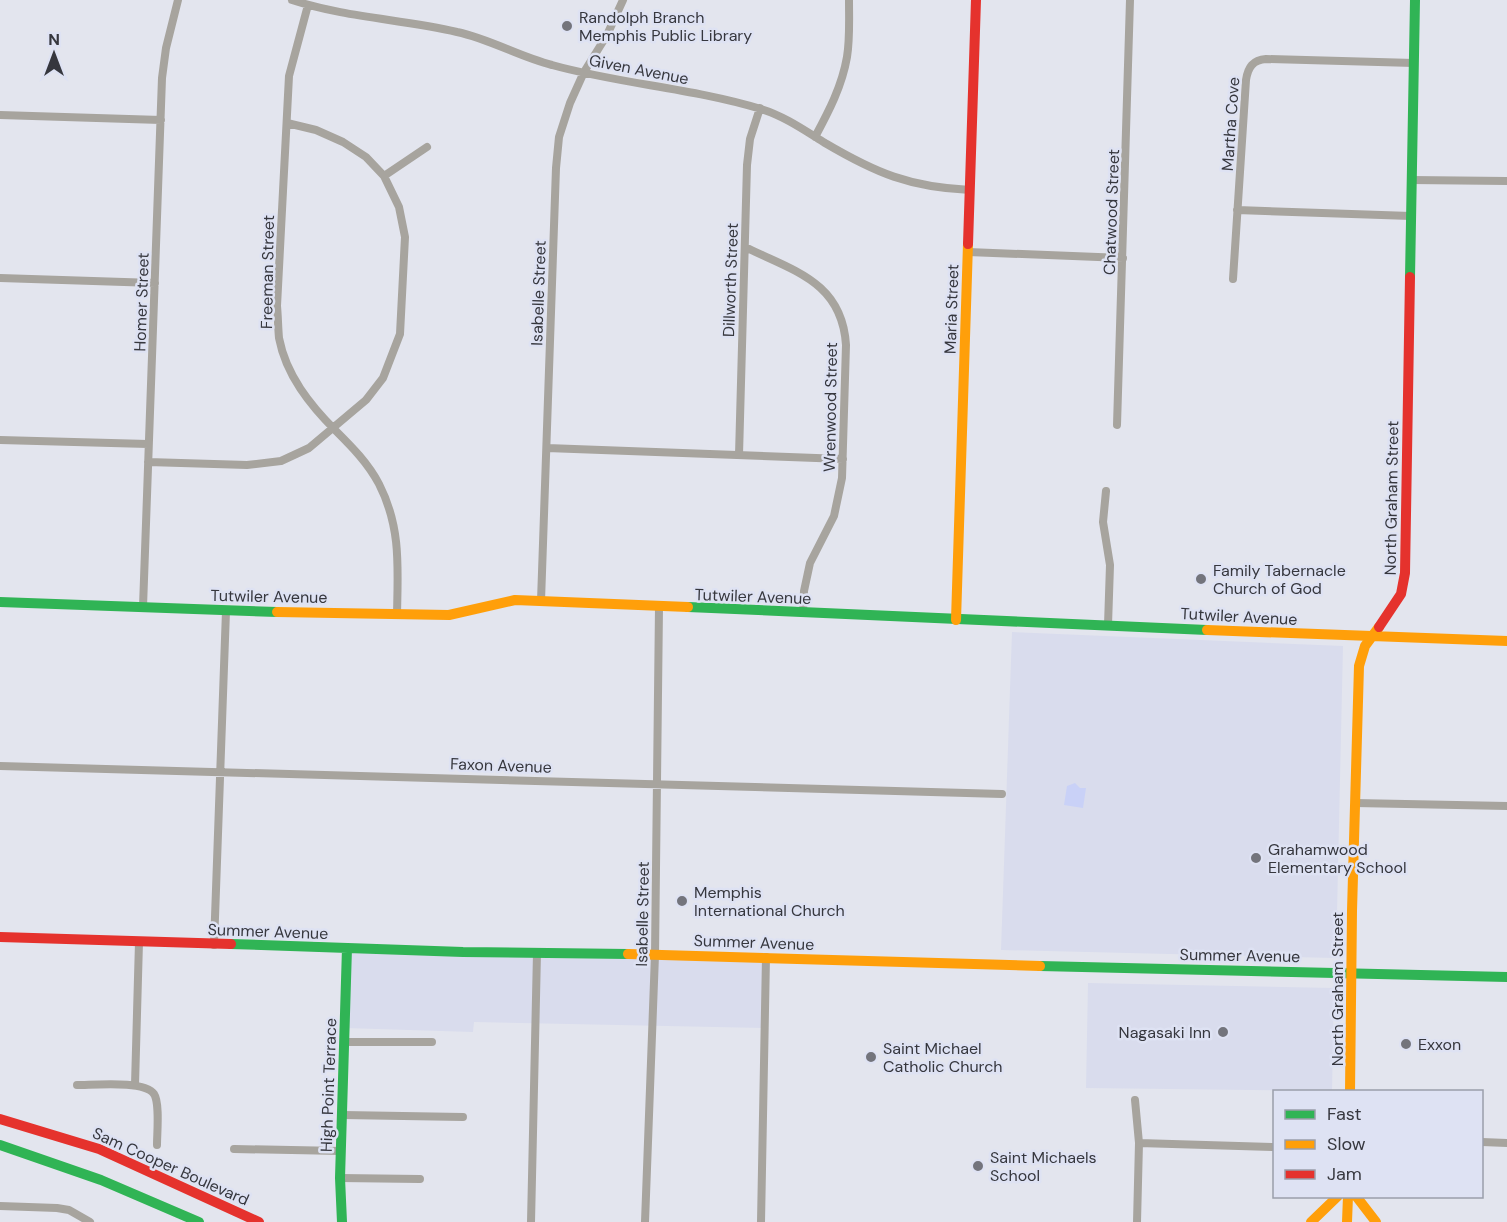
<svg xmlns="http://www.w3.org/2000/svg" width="1507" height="1222" font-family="'DM Sans',sans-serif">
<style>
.built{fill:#d9dced}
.green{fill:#c9d1f7}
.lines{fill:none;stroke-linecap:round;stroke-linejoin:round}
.street{stroke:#a7a49e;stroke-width:8}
.fast{stroke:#30b455;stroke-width:10}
.slow{stroke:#ff9f0a;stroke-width:10}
.jam{stroke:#e5322d;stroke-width:10}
.poi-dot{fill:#73747c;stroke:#dee2f3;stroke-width:2}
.labels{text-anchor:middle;stroke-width:5;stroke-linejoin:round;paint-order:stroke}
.poi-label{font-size:16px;fill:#36373e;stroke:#dee2f3;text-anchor:start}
.street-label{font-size:16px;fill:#36373e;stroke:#dee2f3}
</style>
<rect width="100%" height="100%" fill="#e3e5ee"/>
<path class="built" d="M 1012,632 L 1343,646 L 1336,958 L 1001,950 Z
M 347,948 L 766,957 L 765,1028 L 474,1022 L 473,1032 L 345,1028 Z
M 1088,983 L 1334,988 L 1332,1091 L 1086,1088 Z"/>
<path class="green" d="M 1075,783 L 1080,788 L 1086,788 L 1083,808 L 1064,805 L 1067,786 Z"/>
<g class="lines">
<path class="street" d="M 292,0 C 347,18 402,19 457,32 C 490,39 520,57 552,65 C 620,84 692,88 761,109 C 784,116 804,130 825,143 C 876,173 909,187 970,190
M 308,5 L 289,76 L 277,306 C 278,316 278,327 279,338 C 286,375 310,405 336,431 C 352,447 368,463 379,484 C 401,527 398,567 397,614
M 0,115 L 161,120
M 815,137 C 829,111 842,86 847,57 C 850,39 849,19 849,0
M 384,176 L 427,147
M 1411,180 L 1507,181
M 1237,210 L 1411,216
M 745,247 C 794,271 842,282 846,345 L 842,478 L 834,516 L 810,563 L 804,591 L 803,613
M 968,252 L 1123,258
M 0,278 L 155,283
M 1233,279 L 1246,80 C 1248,67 1253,60 1266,59 L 1414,63
M 1117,425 L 1130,0
M 0,440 L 148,444
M 547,448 L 843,459
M 739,455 L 747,165 L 750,139 L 760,108
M 148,462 L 247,465 L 281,461 L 309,448 L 366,400 L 383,378 L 400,334 L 405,237 L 399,207 L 384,176 L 366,157 L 343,142 L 316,130 L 287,123
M 1106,491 L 1103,522 L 1110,565 L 1108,625
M 541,601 L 556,168 L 559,137 L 570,103 L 584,72 L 607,35 L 623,0
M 143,607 L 162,78 L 166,48 L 178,0
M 0,766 L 1002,794
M 1355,803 L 1507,806
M 214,945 L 226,611
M 344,1042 L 432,1042
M 77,1085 C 94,1085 145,1080 154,1094 C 160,1103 157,1133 157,1145
M 135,1085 L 139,942
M 1135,1100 L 1139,1143 L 1137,1222
M 343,1115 L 463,1117
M 1482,1142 L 1507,1143
M 1139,1143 L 1274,1147
M 234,1149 L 341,1151
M 340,1178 L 420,1179
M 0,1206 L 57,1208 L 69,1210 L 90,1222
M 531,1222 L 537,953
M 645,1222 L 655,955 L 659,607
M 761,1222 L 766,957"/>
<path class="fast" d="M 1410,277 L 1415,0
M 0,602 L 277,612
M 688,607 L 1207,630
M 231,944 L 463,952 L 628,954
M 1040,966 L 1507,977
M 0,1145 L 101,1180 L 199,1222
M 342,1222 L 340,1178 L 347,948"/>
<path class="slow" d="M 277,612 L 449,615 L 515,600 L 688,607
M 956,620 L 968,244
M 1207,630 L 1507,641
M 628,954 L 1040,966
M 1350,1092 L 1352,911 L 1359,666 L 1365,646 L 1379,627
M 1356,1196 L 1376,1222
M 1311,1222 L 1338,1196
M 1347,1222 L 1348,1196"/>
<path class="jam" d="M 968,244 L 976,0
M 1379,627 L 1401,594 L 1405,573 L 1410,277
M 0,937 L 231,944
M 0,1119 L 99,1149 L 259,1222"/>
</g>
<g class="poi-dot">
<circle cx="567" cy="26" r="6"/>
<circle cx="1201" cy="579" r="6"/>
<circle cx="1256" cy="858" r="6"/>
<circle cx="682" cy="901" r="6"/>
<circle cx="1223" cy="1032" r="6"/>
<circle cx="1406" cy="1044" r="6"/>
<circle cx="871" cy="1057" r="6"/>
<circle cx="978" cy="1166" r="6"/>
</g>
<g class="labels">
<g class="poi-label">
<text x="579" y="23">Randolph Branch<tspan x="579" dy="18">Memphis Public Library</tspan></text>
<text x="1213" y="576">Family Tabernacle<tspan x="1213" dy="18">Church of God</tspan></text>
<text x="1268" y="855">Grahamwood<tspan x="1268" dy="18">Elementary School</tspan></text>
<text x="694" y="898">Memphis<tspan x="694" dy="18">International Church</tspan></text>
<text x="1211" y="1038" text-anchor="end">Nagasaki Inn</text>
<text x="1418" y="1050">Exxon</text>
<text x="883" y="1054">Saint Michael<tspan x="883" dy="18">Catholic Church</tspan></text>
<text x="990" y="1163">Saint Michaels<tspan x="990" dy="18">School</tspan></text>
</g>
<g class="street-label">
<text transform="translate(639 69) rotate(11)" y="6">Given Avenue</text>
<text transform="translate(1230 124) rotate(-86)" y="6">Martha Cove</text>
<text transform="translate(1111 212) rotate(-88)" y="6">Chatwood Street</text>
<text transform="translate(267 272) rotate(-89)" y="6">Freeman Street</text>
<text transform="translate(730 280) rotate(-88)" y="6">Dillworth Street</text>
<text transform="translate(538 293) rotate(-88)" y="6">Isabelle Street</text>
<text transform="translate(141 302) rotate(-88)" y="6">Homer Street</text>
<text transform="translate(951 309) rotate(-88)" y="6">Maria Street</text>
<text transform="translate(830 407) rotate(-89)" y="6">Wrenwood Street</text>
<text transform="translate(1391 498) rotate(-89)" y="6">North Graham Street</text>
<text transform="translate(269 596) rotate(1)" y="6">Tutwiler Avenue</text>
<text transform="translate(753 596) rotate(2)" y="6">Tutwiler Avenue</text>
<text transform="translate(1239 616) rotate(3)" y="6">Tutwiler Avenue</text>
<text transform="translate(501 765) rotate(2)" y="6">Faxon Avenue</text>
<text transform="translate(642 914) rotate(-89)" y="6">Isabelle Street</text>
<text transform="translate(268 931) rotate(2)" y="6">Summer Avenue</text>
<text transform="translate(754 942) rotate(2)" y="6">Summer Avenue</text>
<text transform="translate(1240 955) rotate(1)" y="6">Summer Avenue</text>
<text transform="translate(1337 989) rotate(-90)" y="6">North Graham Street</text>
<text transform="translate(328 1085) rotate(-88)" y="6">High Point Terrace</text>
<text transform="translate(171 1166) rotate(24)" y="6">Sam Cooper Boulevard</text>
</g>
</g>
<rect x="1273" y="1090" width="210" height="108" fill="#dee2f3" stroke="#9b9eab" stroke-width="1.5"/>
<rect x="1285" y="1110" width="30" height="9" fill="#30b455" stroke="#9b9eab" stroke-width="1.5"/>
<text x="1327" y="1120" font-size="18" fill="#36373e">Fast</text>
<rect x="1285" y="1140" width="30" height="9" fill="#ff9f0a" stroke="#9b9eab" stroke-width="1.5"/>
<text x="1327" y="1150" font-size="18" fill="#36373e">Slow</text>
<rect x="1285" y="1170" width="30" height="9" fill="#e5322d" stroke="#9b9eab" stroke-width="1.5"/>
<text x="1327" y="1180" font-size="18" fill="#36373e">Jam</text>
<g transform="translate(54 54)" stroke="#dee2f3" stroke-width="4.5" paint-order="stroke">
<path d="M0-4.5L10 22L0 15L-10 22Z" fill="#36373e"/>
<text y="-9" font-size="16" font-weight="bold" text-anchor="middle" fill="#36373e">N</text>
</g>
</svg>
